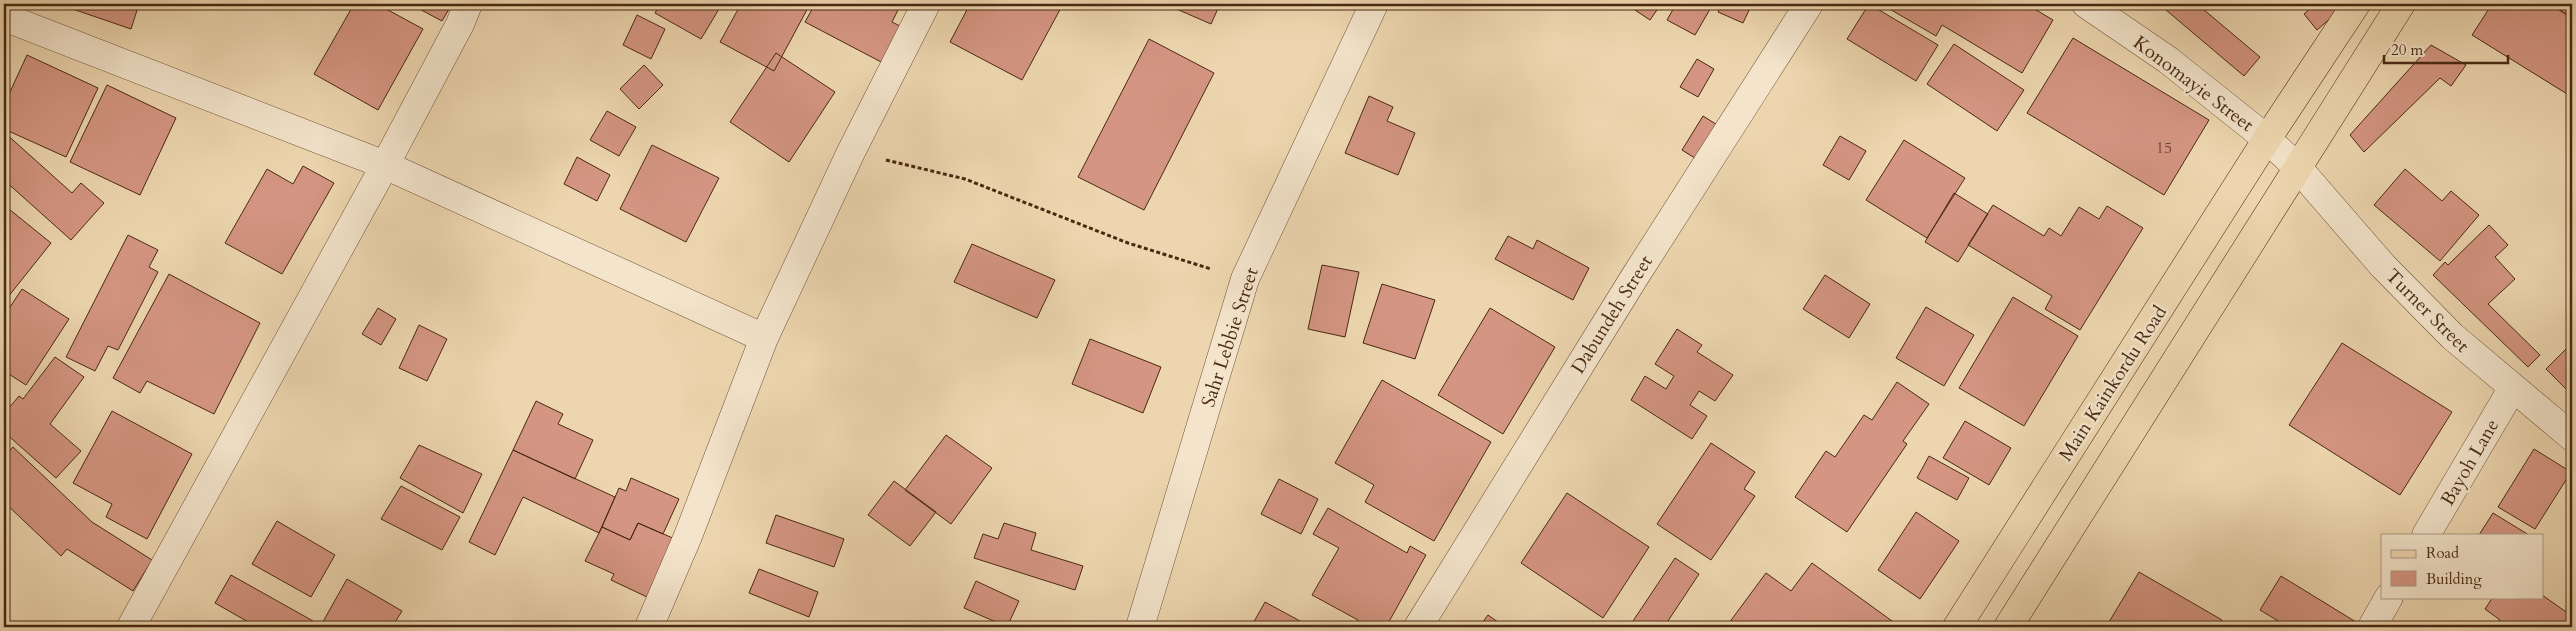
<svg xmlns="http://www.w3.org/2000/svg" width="2576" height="631" font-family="Cardo,serif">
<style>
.building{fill:#d49582;stroke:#492912}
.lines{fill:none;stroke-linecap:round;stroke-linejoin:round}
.street-casing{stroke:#725439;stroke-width:29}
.primary-casing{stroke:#492912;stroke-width:29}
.path{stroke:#492912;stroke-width:3;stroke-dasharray:4 2.5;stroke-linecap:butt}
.street{stroke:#f3e4cb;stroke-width:28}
.primary{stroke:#edd6af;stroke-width:28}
.labels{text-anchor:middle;stroke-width:5;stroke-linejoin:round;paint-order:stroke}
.number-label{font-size:16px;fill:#6c442e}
.street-label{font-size:19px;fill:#492912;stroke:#f3e4cb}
</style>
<rect width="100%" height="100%" fill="#edd6af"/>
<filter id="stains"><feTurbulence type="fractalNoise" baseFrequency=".004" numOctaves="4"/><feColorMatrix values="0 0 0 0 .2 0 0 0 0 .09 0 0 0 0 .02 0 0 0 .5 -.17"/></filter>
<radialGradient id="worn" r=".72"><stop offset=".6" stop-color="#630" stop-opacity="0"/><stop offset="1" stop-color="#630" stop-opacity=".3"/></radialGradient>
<path class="building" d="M 58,4 L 139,4 L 131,29 Z
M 354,4 L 377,4 L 423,29 L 378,110 L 314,74 Z
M 410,4 L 452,4 L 442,21 Z
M 660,4 L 722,4 L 701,39 L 655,13 Z
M 741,4 L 810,4 L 774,71 L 720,42 Z
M 815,4 L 901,4 L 892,22 L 902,27 L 883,63 L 805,22 Z
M 970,4 L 1063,4 L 1022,80 L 950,42 Z
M 1165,4 L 1220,4 L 1211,24 Z
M 1626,4 L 1661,4 L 1650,20 Z
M 1676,4 L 1713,4 L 1695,35 L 1667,20 Z
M 1722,4 L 1752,4 L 1743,23 L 1718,12 Z
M 1869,4 L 1938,45 L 1916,81 L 1847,39 Z
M 1881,4 L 2026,4 L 2053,20 L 2022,73 L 1942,25 L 1936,36 Z
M 2172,4 L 2197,4 L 2260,57 L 2244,76 L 2166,10 Z
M 2315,4 L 2347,4 L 2317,30 L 2304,14 Z
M 2492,4 L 2550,4 L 2572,18 L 2572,97 L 2472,35 Z
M 2550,4 L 2572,4 L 2572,18 Z
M 637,15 L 665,29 L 651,59 L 623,45 Z
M 2073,38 L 2209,120 L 2164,195 L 2027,113 Z
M 1149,39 L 1214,73 L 1144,210 L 1078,177 Z
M 1954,44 L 2024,90 L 1997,131 L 1927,84 Z
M 2431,45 L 2466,65 L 2451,86 L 2440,78 L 2364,152 L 2350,135 Z
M 776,53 L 835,92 L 789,162 L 730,122 Z
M 27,55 L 98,88 L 66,157 L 4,129 L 4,105 Z
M 1697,59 L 1714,69 L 1698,97 L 1680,87 Z
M 644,65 L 663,85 L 639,109 L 620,89 Z
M 107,85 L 176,118 L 140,195 L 70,162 Z
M 1369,96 L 1393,107 L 1387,121 L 1415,133 L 1398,175 L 1345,153 Z
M 607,111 L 636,127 L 619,156 L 590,140 Z
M 1703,116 L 1719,126 L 1698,160 L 1682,150 Z
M 4,132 L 72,193 L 81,183 L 104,203 L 71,240 L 4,180 Z
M 1840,136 L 1866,151 L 1849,180 L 1823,165 Z
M 1904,140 L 1965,178 L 1927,238 L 1866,200 Z
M 652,145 L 719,178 L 686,242 L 620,209 Z
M 577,157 L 610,175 L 597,201 L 564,184 Z
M 303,166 L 334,183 L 282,274 L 225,243 L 267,169 L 293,184 Z
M 2405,169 L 2442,201 L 2451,191 L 2479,215 L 2440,261 L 2374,205 Z
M 1954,193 L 1988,214 L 1958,262 L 1925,242 Z
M 4,205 L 51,243 L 4,302 Z
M 1993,205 L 2044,236 L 2049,228 L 2061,236 L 2079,207 L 2099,219 L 2107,206 L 2143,228 L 2080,330 L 2045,309 L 2052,296 L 1968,245 Z
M 2489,225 L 2508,245 L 2495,257 L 2515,279 L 2488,304 L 2540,355 L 2528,367 L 2433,275 L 2445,262 L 2448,265 Z
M 128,235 L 158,250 L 149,267 L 158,272 L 118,350 L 108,346 L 95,371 L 66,357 Z
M 1508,236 L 1533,249 L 1537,240 L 1589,268 L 1573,300 L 1495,259 Z
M 972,244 L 1055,280 L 1037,318 L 954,282 Z
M 1322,265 L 1359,272 L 1345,337 L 1308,329 Z
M 169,274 L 260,323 L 214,414 L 147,381 L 140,393 L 113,378 Z
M 1825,275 L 1870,304 L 1849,338 L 1803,309 Z
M 1382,284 L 1435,300 L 1415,359 L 1363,343 Z
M 22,289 L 69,319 L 26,385 L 4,371 L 4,316 Z
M 2013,297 L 2078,336 L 2024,426 L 1959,388 Z
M 1926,307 L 1974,335 L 1944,386 L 1896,358 Z
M 378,308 L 396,319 L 381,345 L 362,334 Z
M 1490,308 L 1555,347 L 1503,434 L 1438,395 Z
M 419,325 L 447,339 L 427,381 L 399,368 Z
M 1677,329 L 1702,345 L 1697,352 L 1733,375 L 1715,401 L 1699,391 L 1690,405 L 1707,416 L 1692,439 L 1631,400 L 1645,376 L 1666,389 L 1674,376 L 1655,364 Z
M 1090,339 L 1161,367 L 1143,413 L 1072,384 Z
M 2342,343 L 2452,412 L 2400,495 L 2289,425 Z
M 2572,343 L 2572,395 L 2546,369 Z
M 55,357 L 84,377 L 50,424 L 81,451 L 56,478 L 4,432 L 4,414 L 19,396 L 23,399 Z
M 1382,380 L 1491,442 L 1434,541 L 1365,502 L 1374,485 L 1335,463 Z
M 1897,382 L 1929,404 L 1903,441 L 1907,444 L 1847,532 L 1795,497 L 1826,451 L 1835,457 L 1864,415 L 1872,420 Z
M 536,401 L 563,414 L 558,424 L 593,440 L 575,479 L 513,450 Z
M 112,411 L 192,454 L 147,539 L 106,517 L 112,504 L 73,483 Z
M 1965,421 L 2011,448 L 1989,485 L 1943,458 Z
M 946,435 L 992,468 L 951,524 L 905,490 Z
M 1711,443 L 1755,472 L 1744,489 L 1755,496 L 1711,560 L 1657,524 Z
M 419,445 L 482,474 L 463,513 L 400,478 Z
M 13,447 L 92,522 L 152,560 L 133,591 L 67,549 L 61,556 L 4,502 L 4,457 Z
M 2534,449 L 2571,472 L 2535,529 L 2498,507 Z
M 513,450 L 615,497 L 599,533 L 523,497 L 495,555 L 469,542 Z
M 1929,456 L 1969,478 L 1957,500 L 1917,478 Z
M 631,478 L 679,499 L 663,534 L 638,523 L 630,540 L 602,527 L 619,488 L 626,491 Z
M 1279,479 L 1318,499 L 1301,534 L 1261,514 Z
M 894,481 L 936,512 L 910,546 L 868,515 Z
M 401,486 L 460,517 L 442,550 L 381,519 Z
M 1567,493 L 1649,547 L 1603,618 L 1521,563 Z
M 1328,508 L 1407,553 L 1410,546 L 1426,555 L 1386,627 L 1354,627 L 1358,620 L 1312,595 L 1339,548 L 1313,534 Z
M 1916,512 L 1959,541 L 1920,599 L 1878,570 Z
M 2493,513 L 2529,535 L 2479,535 Z
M 776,515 L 844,539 L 834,567 L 766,543 Z
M 277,521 L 335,555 L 311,597 L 252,564 Z
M 638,523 L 675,539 L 647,597 L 611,580 L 614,574 L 585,561 L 602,527 L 630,540 Z
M 1004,523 L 1036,533 L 1031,550 L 1083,566 L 1075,590 L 974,558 L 983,534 L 998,539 Z
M 1675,558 L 1699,574 L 1664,627 L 1629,627 Z
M 1812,563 L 1892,621 L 1887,627 L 1726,627 L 1766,573 L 1791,591 Z
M 759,569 L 818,592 L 809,617 L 749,593 Z
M 2139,572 L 2222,620 L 2218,627 L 2106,627 Z
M 231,575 L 313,621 L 310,627 L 257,627 L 215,603 Z
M 2281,576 L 2356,622 L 2353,627 L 2288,627 L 2260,610 Z
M 347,579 L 402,611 L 392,627 L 320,627 Z
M 976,581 L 1019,601 L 1007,627 L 964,608 Z
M 2542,595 L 2572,616 L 2571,627 L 2495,627 L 2500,620 L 2485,609 L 2493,597 L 2542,597 Z
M 1265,602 L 1311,627 L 1251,627 Z
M 1488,615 L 1505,627 L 1479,627 Z"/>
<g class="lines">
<g class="street-casing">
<path id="street" d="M 2086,4 L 2168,60 L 2267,139 L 2298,168 L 2383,266 L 2452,336 L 2572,437
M 4,17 L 385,165 L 764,338
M 2426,535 L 2512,389
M 131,627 L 385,165 L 460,24 L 468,4
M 649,627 L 688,536 L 764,338 L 851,152 L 926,4
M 1140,627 L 1245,279 L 1374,4
M 1418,627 L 1634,278 L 1809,4
M 2372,627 L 2389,597"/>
</g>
<g class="primary-casing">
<path id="primary" d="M 1957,627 L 2267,139 L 2356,4
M 2008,627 L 2401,4"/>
</g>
<path class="path" d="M 886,160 L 965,179 L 1128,243 L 1211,269"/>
<use href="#street" class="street"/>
<use href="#primary" class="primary"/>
</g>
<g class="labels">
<g class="number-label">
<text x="2164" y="153">15</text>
</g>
<g class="street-label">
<text transform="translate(2194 83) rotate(37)" y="7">Konomayie Street</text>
<text transform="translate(2428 310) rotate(45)" y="7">Turner Street</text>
<text transform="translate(1611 314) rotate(-58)" y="7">Dabundeh Street</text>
<text transform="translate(1229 337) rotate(-72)" y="7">Sahr Lebbie Street</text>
<text transform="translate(2112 383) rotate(-57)" y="7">Main Kainkordu Road</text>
<text transform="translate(2469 462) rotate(-60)" y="7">Bayoh Lane</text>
</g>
</g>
<rect width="2576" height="631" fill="none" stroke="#edd6af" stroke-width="20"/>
<rect x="5" y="5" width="2566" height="621" fill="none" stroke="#492912" stroke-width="2.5"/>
<rect x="10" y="10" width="2556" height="611" fill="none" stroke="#492912"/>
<rect x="2381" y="534" width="162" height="65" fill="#f3e4cb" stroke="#af9981"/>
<rect x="2391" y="550" width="25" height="8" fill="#edd6af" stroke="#af9981"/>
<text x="2426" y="558" font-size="15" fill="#492912">Road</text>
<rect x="2391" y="571" width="25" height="15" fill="#d49582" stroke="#af9981"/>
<text x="2426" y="584" font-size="15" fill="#492912">Building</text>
<path d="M2384 55v8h124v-8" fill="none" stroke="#492912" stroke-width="2.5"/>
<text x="2391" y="55" font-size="15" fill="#492912" stroke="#f3e4cb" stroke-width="4" paint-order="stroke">20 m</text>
<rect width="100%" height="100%" filter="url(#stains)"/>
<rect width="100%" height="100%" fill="url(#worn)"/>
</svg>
